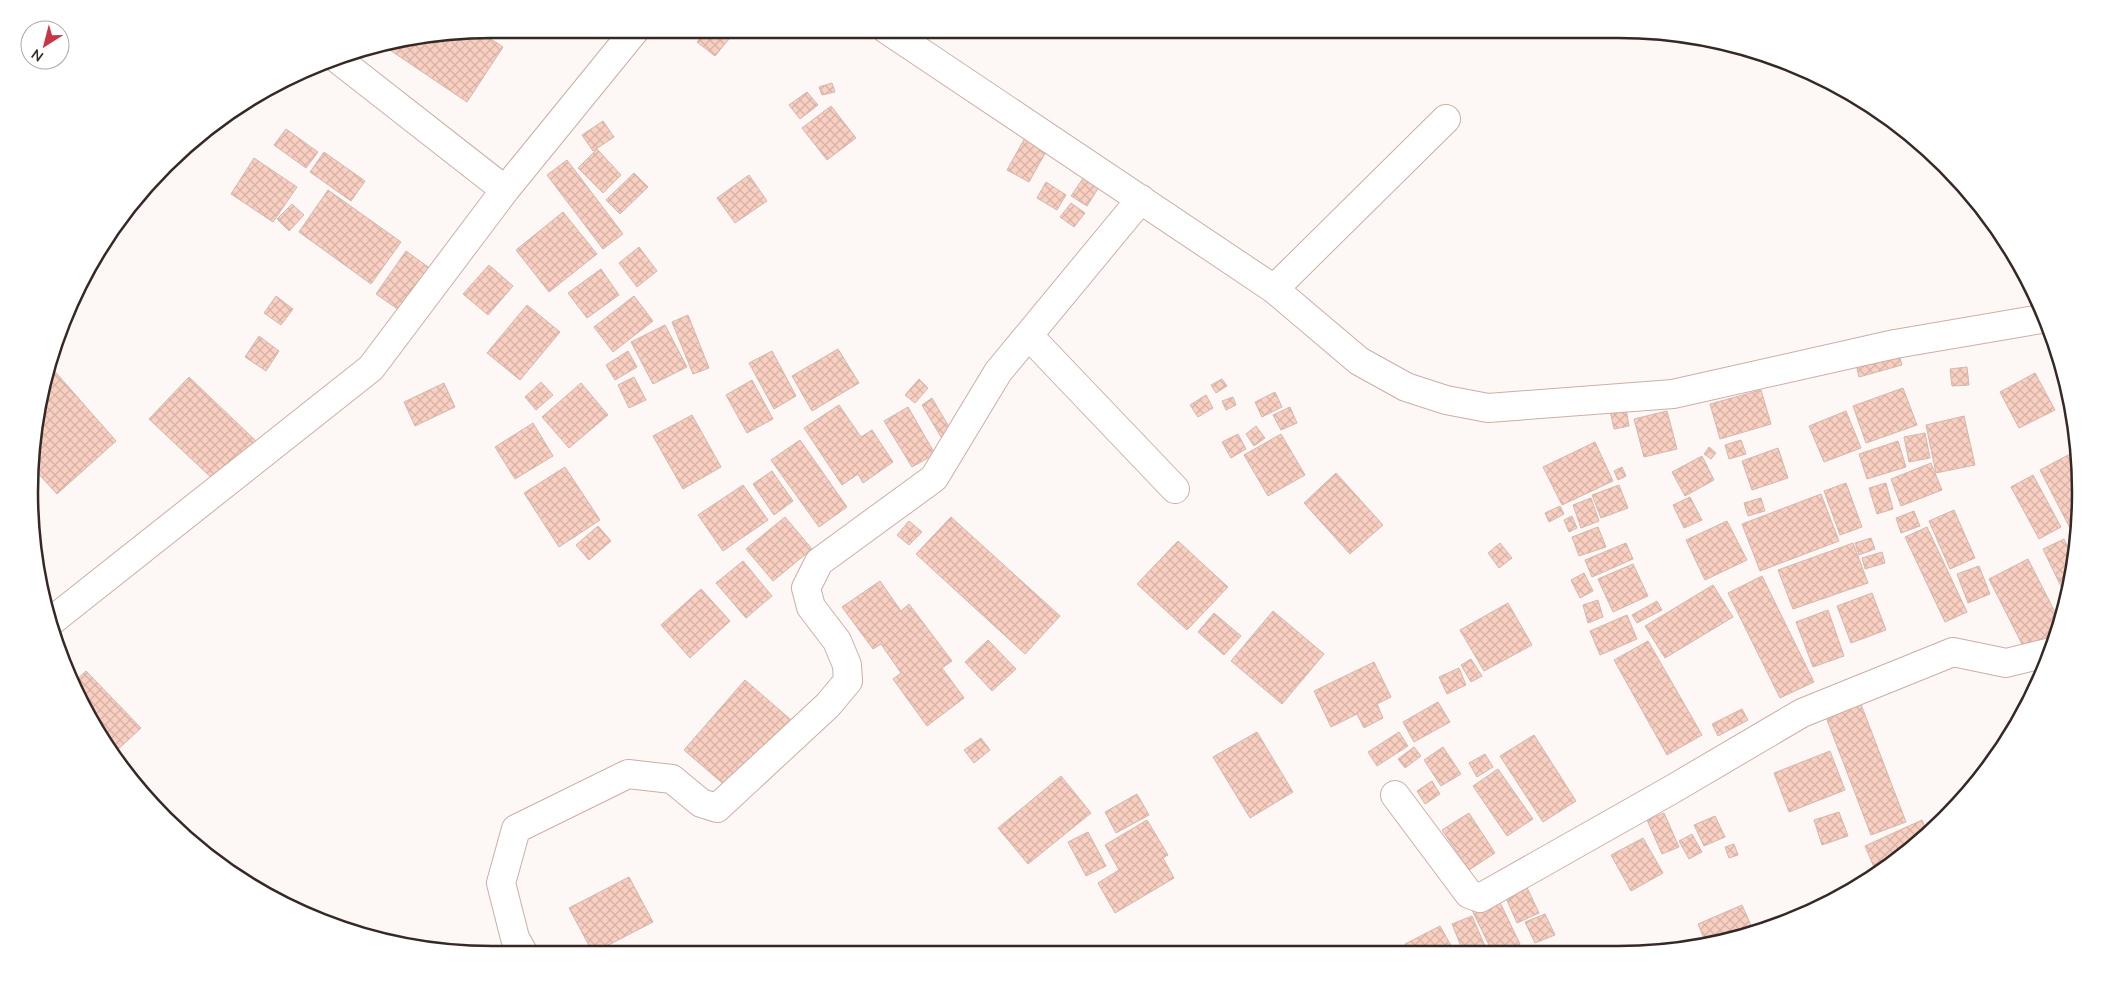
<svg xmlns="http://www.w3.org/2000/svg" width="2110" height="983" font-family="Mulish,sans-serif">
<style>
.building{fill:url(#building-cross-hatch);stroke:#d5b8ae}
.lines{fill:none;stroke-linecap:round;stroke-linejoin:round}
.minor-casing{stroke:#ccafa5;stroke-width:30}
.minor{stroke:#fff;stroke-width:28}
.rim{fill:none;stroke:#352925;stroke-width:2.5}
</style>
<defs>
<pattern id="building-cross-hatch" width="8" height="8" patternUnits="userSpaceOnUse" patternTransform="scale(1.25)"><rect width="8" height="8" fill="#f8cfc0"/><path d="M0 0l8 8M0 8l8-8" fill="none" stroke="#d5b2a5"/></pattern>
</defs>
<rect width="100%" height="100%" fill="#fdf7f5"/>
<path class="building" d="M 708,29 L 717,29 L 729,39 L 715,56 L 697,42 Z
M 479,31 L 503,47 L 467,102 L 384,46 Z
M 832,83 L 835,92 L 822,95 L 819,87 Z
M 807,92 L 818,105 L 800,119 L 789,105 Z
M 831,106 L 856,138 L 827,160 L 802,128 Z
M 603,121 L 614,137 L 593,151 L 582,135 Z
M 286,129 L 318,152 L 306,168 L 274,145 Z
M 1026,136 L 1048,148 L 1029,182 L 1007,170 Z
M 597,149 L 621,175 L 603,193 L 578,168 Z
M 324,152 L 365,181 L 351,201 L 310,172 Z
M 254,158 L 297,187 L 273,222 L 231,194 Z
M 567,160 L 623,234 L 603,249 L 547,175 Z
M 634,173 L 648,187 L 620,214 L 606,200 Z
M 749,175 L 767,201 L 735,223 L 717,198 Z
M 1084,177 L 1099,187 L 1087,206 L 1071,196 Z
M 1046,182 L 1066,195 L 1057,210 L 1037,198 Z
M 328,190 L 401,242 L 371,284 L 299,232 Z
M 1071,203 L 1085,213 L 1074,227 L 1060,217 Z
M 292,204 L 304,215 L 289,231 L 277,219 Z
M 563,212 L 597,254 L 549,292 L 516,250 Z
M 639,247 L 657,271 L 637,287 L 619,263 Z
M 406,251 L 431,269 L 402,312 L 376,294 Z
M 489,265 L 513,286 L 488,315 L 463,294 Z
M 601,269 L 619,295 L 587,318 L 568,293 Z
M 276,296 L 293,309 L 281,325 L 264,313 Z
M 634,296 L 653,321 L 613,352 L 594,327 Z
M 527,305 L 560,332 L 520,380 L 487,353 Z
M 688,315 L 709,368 L 693,374 L 672,322 Z
M 665,325 L 687,367 L 653,384 L 631,342 Z
M 259,336 L 279,351 L 266,371 L 245,357 Z
M 1897,348 L 1902,365 L 1859,377 L 1855,360 Z
M 838,349 L 859,383 L 812,411 L 792,376 Z
M 628,351 L 637,367 L 615,380 L 606,365 Z
M 772,351 L 796,396 L 774,409 L 749,363 Z
M 51,367 L 116,441 L 57,494 L 35,470 L 38,402 Z
M 1967,367 L 1969,385 L 1952,386 L 1950,369 Z
M 2035,373 L 2055,410 L 2019,428 L 2000,392 Z
M 189,377 L 257,442 L 217,483 L 149,419 Z
M 634,377 L 646,400 L 629,408 L 618,385 Z
M 919,379 L 928,388 L 915,403 L 905,395 Z
M 1222,379 L 1227,386 L 1216,393 L 1211,385 Z
M 752,380 L 773,419 L 747,433 L 726,395 Z
M 541,382 L 553,395 L 536,410 L 525,397 Z
M 444,383 L 455,407 L 415,426 L 404,402 Z
M 581,383 L 608,415 L 569,448 L 542,417 Z
M 1903,388 L 1917,425 L 1866,443 L 1853,406 Z
M 1761,390 L 1771,424 L 1720,439 L 1710,404 Z
M 1275,392 L 1282,407 L 1262,417 L 1255,402 Z
M 1206,395 L 1213,408 L 1198,417 L 1190,405 Z
M 1233,397 L 1236,405 L 1226,410 L 1222,401 Z
M 932,398 L 952,432 L 941,437 L 922,405 Z
M 1625,403 L 1629,426 L 1614,429 L 1609,406 Z
M 839,405 L 861,437 L 872,430 L 893,462 L 863,483 L 858,474 L 842,485 L 804,428 Z
M 908,407 L 935,454 L 912,467 L 884,421 Z
M 1290,407 L 1297,423 L 1281,430 L 1273,415 Z
M 1667,411 L 1677,449 L 1644,457 L 1634,419 Z
M 1846,411 L 1861,448 L 1824,462 L 1809,426 Z
M 692,415 L 721,467 L 683,489 L 653,436 Z
M 1964,416 L 1975,465 L 1936,473 L 1926,425 Z
M 533,423 L 553,456 L 515,479 L 495,447 Z
M 1256,426 L 1265,438 L 1254,446 L 1246,434 Z
M 1925,433 L 1930,458 L 1909,462 L 1904,437 Z
M 1238,434 L 1246,449 L 1231,458 L 1222,442 Z
M 1281,434 L 1305,475 L 1268,496 L 1244,455 Z
M 800,440 L 847,507 L 819,527 L 771,460 Z
M 1741,440 L 1746,454 L 1729,459 L 1725,445 Z
M 1898,441 L 1906,467 L 1867,479 L 1859,454 Z
M 1595,442 L 1613,481 L 1562,505 L 1543,467 Z
M 1709,447 L 1716,453 L 1711,459 L 1704,454 Z
M 1778,448 L 1788,478 L 1752,490 L 1742,461 Z
M 2070,454 L 2079,473 L 2081,491 L 2078,529 L 2072,532 L 2040,470 Z
M 1702,456 L 1714,480 L 1685,496 L 1672,472 Z
M 1931,463 L 1942,490 L 1901,506 L 1891,479 Z
M 565,467 L 600,520 L 559,547 L 524,493 Z
M 1622,467 L 1626,476 L 1618,480 L 1614,471 Z
M 772,471 L 793,501 L 774,515 L 753,484 Z
M 1336,473 L 1383,525 L 1350,554 L 1304,503 Z
M 2033,475 L 2061,527 L 2039,539 L 2011,487 Z
M 1846,483 L 1862,527 L 1840,535 L 1824,491 Z
M 1886,483 L 1893,509 L 1877,514 L 1869,488 Z
M 743,485 L 768,520 L 723,551 L 698,515 Z
M 1619,485 L 1628,508 L 1601,518 L 1592,495 Z
M 1821,494 L 1839,541 L 1760,571 L 1742,524 Z
M 1690,497 L 1702,520 L 1684,528 L 1673,505 Z
M 1591,498 L 1599,521 L 1581,528 L 1573,505 Z
M 1761,498 L 1765,511 L 1748,516 L 1744,503 Z
M 1560,506 L 1564,514 L 1549,522 L 1545,513 Z
M 1954,510 L 1975,558 L 1950,569 L 1929,521 Z
M 1914,511 L 1920,526 L 1901,533 L 1896,518 Z
M 1572,516 L 1577,528 L 1569,532 L 1564,520 Z
M 785,517 L 812,549 L 773,581 L 746,549 Z
M 951,517 L 1060,616 L 1025,654 L 916,554 Z
M 909,521 L 922,532 L 909,545 L 897,535 Z
M 1727,521 L 1747,560 L 1705,580 L 1686,540 Z
M 598,526 L 611,541 L 589,560 L 576,545 Z
M 1598,527 L 1606,547 L 1579,556 L 1572,537 Z
M 1927,527 L 1967,612 L 1945,622 L 1905,537 Z
M 1871,538 L 1875,549 L 1859,555 L 1855,543 Z
M 2064,539 L 2074,561 L 2072,581 L 2067,599 L 2043,549 Z
M 1178,541 L 1228,587 L 1187,630 L 1137,584 Z
M 1500,543 L 1512,558 L 1499,568 L 1488,553 Z
M 1626,543 L 1633,559 L 1592,577 L 1585,560 Z
M 1853,543 L 1868,583 L 1793,609 L 1778,570 Z
M 1882,552 L 1885,563 L 1865,569 L 1862,558 Z
M 2028,559 L 2060,622 L 2057,634 L 2025,650 L 1989,579 Z
M 743,561 L 772,596 L 746,618 L 716,583 Z
M 1633,564 L 1648,596 L 1613,612 L 1598,579 Z
M 1979,566 L 1990,594 L 1968,603 L 1957,574 Z
M 1584,573 L 1593,591 L 1580,598 L 1571,580 Z
M 1762,576 L 1814,682 L 1780,698 L 1728,593 Z
M 880,581 L 901,611 L 909,604 L 952,661 L 942,668 L 964,698 L 927,726 L 893,679 L 901,673 L 881,644 L 873,649 L 842,607 Z
M 1713,585 L 1733,617 L 1665,658 L 1645,626 Z
M 701,589 L 730,621 L 690,658 L 661,625 Z
M 1872,593 L 1886,630 L 1851,643 L 1837,606 Z
M 1598,600 L 1603,617 L 1588,623 L 1583,605 Z
M 1657,601 L 1662,610 L 1637,623 L 1632,615 Z
M 1508,603 L 1532,645 L 1484,671 L 1460,630 Z
M 1828,610 L 1844,656 L 1813,667 L 1796,622 Z
M 1273,611 L 1324,654 L 1282,704 L 1231,661 Z
M 1214,613 L 1241,636 L 1224,655 L 1198,632 Z
M 1627,615 L 1637,639 L 1600,655 L 1590,631 Z
M 988,640 L 1016,669 L 992,691 L 965,662 Z
M 1648,641 L 1702,735 L 1667,755 L 1614,660 Z
M 1471,659 L 1482,676 L 1471,682 L 1461,665 Z
M 1374,662 L 1391,697 L 1377,704 L 1383,718 L 1364,728 L 1357,714 L 1331,727 L 1314,691 Z
M 1459,668 L 1466,685 L 1447,694 L 1439,677 Z
M 86,671 L 141,728 L 115,752 L 91,723 L 73,683 Z
M 745,680 L 790,719 L 728,788 L 684,750 Z
M 1859,699 L 1906,822 L 1871,835 L 1824,712 Z
M 1438,702 L 1450,722 L 1414,742 L 1403,722 Z
M 1742,709 L 1748,720 L 1718,736 L 1712,724 Z
M 1257,732 L 1293,792 L 1250,818 L 1213,757 Z
M 1399,732 L 1408,746 L 1377,766 L 1368,752 Z
M 1534,735 L 1576,801 L 1543,822 L 1500,756 Z
M 981,738 L 990,750 L 974,763 L 964,750 Z
M 1414,747 L 1421,756 L 1405,768 L 1398,759 Z
M 1443,747 L 1461,774 L 1441,786 L 1424,760 Z
M 1830,751 L 1845,790 L 1789,812 L 1774,773 Z
M 1485,754 L 1493,767 L 1477,777 L 1469,763 Z
M 1498,769 L 1533,819 L 1507,836 L 1473,786 Z
M 1061,776 L 1091,813 L 1028,864 L 998,828 Z
M 1432,781 L 1440,794 L 1425,804 L 1417,791 Z
M 1137,794 L 1149,815 L 1116,833 L 1105,812 Z
M 1839,812 L 1848,836 L 1822,845 L 1814,820 Z
M 1469,813 L 1495,853 L 1469,870 L 1442,830 Z
M 1664,813 L 1679,847 L 1662,854 L 1647,820 Z
M 1715,816 L 1725,837 L 1704,846 L 1694,825 Z
M 1147,820 L 1168,855 L 1163,858 L 1174,878 L 1115,913 L 1098,883 L 1119,870 L 1105,845 Z
M 1922,820 L 1927,832 L 1900,858 L 1876,872 L 1865,846 Z
M 1088,832 L 1106,866 L 1086,876 L 1068,842 Z
M 1692,834 L 1702,852 L 1689,859 L 1679,841 Z
M 1643,838 L 1663,873 L 1631,891 L 1611,855 Z
M 1734,844 L 1738,855 L 1729,858 L 1725,847 Z
M 629,877 L 653,922 L 593,953 L 569,908 Z
M 1523,879 L 1539,913 L 1517,923 L 1502,889 Z
M 1496,894 L 1520,944 L 1506,951 L 1492,951 L 1470,906 Z
M 1742,905 L 1753,930 L 1706,943 L 1698,924 Z
M 1545,914 L 1555,935 L 1535,943 L 1525,922 Z
M 1472,916 L 1487,951 L 1463,951 L 1452,924 Z
M 1440,926 L 1454,951 L 1409,951 L 1405,944 Z"/>
<g class="lines">
<g class="minor-casing">
<path id="minor" d="M 886,29 L 1274,289 L 1359,361 L 1406,387 L 1446,400 L 1488,408 L 1673,394 L 1895,344 L 2047,318
M 335,57 L 505,190
M 1274,289 L 1446,119
M 1029,336 L 1175,489
M 49,623 L 371,368 L 505,190 L 636,29
M 1395,795 L 1469,894 L 1480,898 L 1671,790 L 1802,713 L 1953,652 L 2006,663 L 2051,652
M 524,954 L 515,938 L 501,883 L 516,829 L 628,774 L 672,779 L 701,803 L 717,808 L 828,705 L 848,681 L 847,665 L 837,641 L 811,607 L 806,588 L 819,562 L 934,478 L 998,372 L 1141,199"/>
</g>
<use href="#minor" class="minor"/>
</g>
<path d="M0 0H2110V983H0ZM492 38H1618A454 454 0 0 1 2072 492V492A454 454 0 0 1 1618 946H492A454 454 0 0 1 38 492V492A454 454 0 0 1 492 38Z" fill="#fff" fill-rule="evenodd"/>
<path class="rim" d="M492 38H1618A454 454 0 0 1 2072 492V492A454 454 0 0 1 1618 946H492A454 454 0 0 1 38 492V492A454 454 0 0 1 492 38Z"/>
<g transform="translate(45 45) rotate(216)"><circle r="24" fill="#ffffff" stroke="#aea9a8"/>
<path d="M0-4L9 19L0 12L-9 19Z" fill="#c63646"/>
<text y="-8" font-size="14" font-weight="bold" text-anchor="middle" fill="#352925">N</text>
</g>
</svg>
